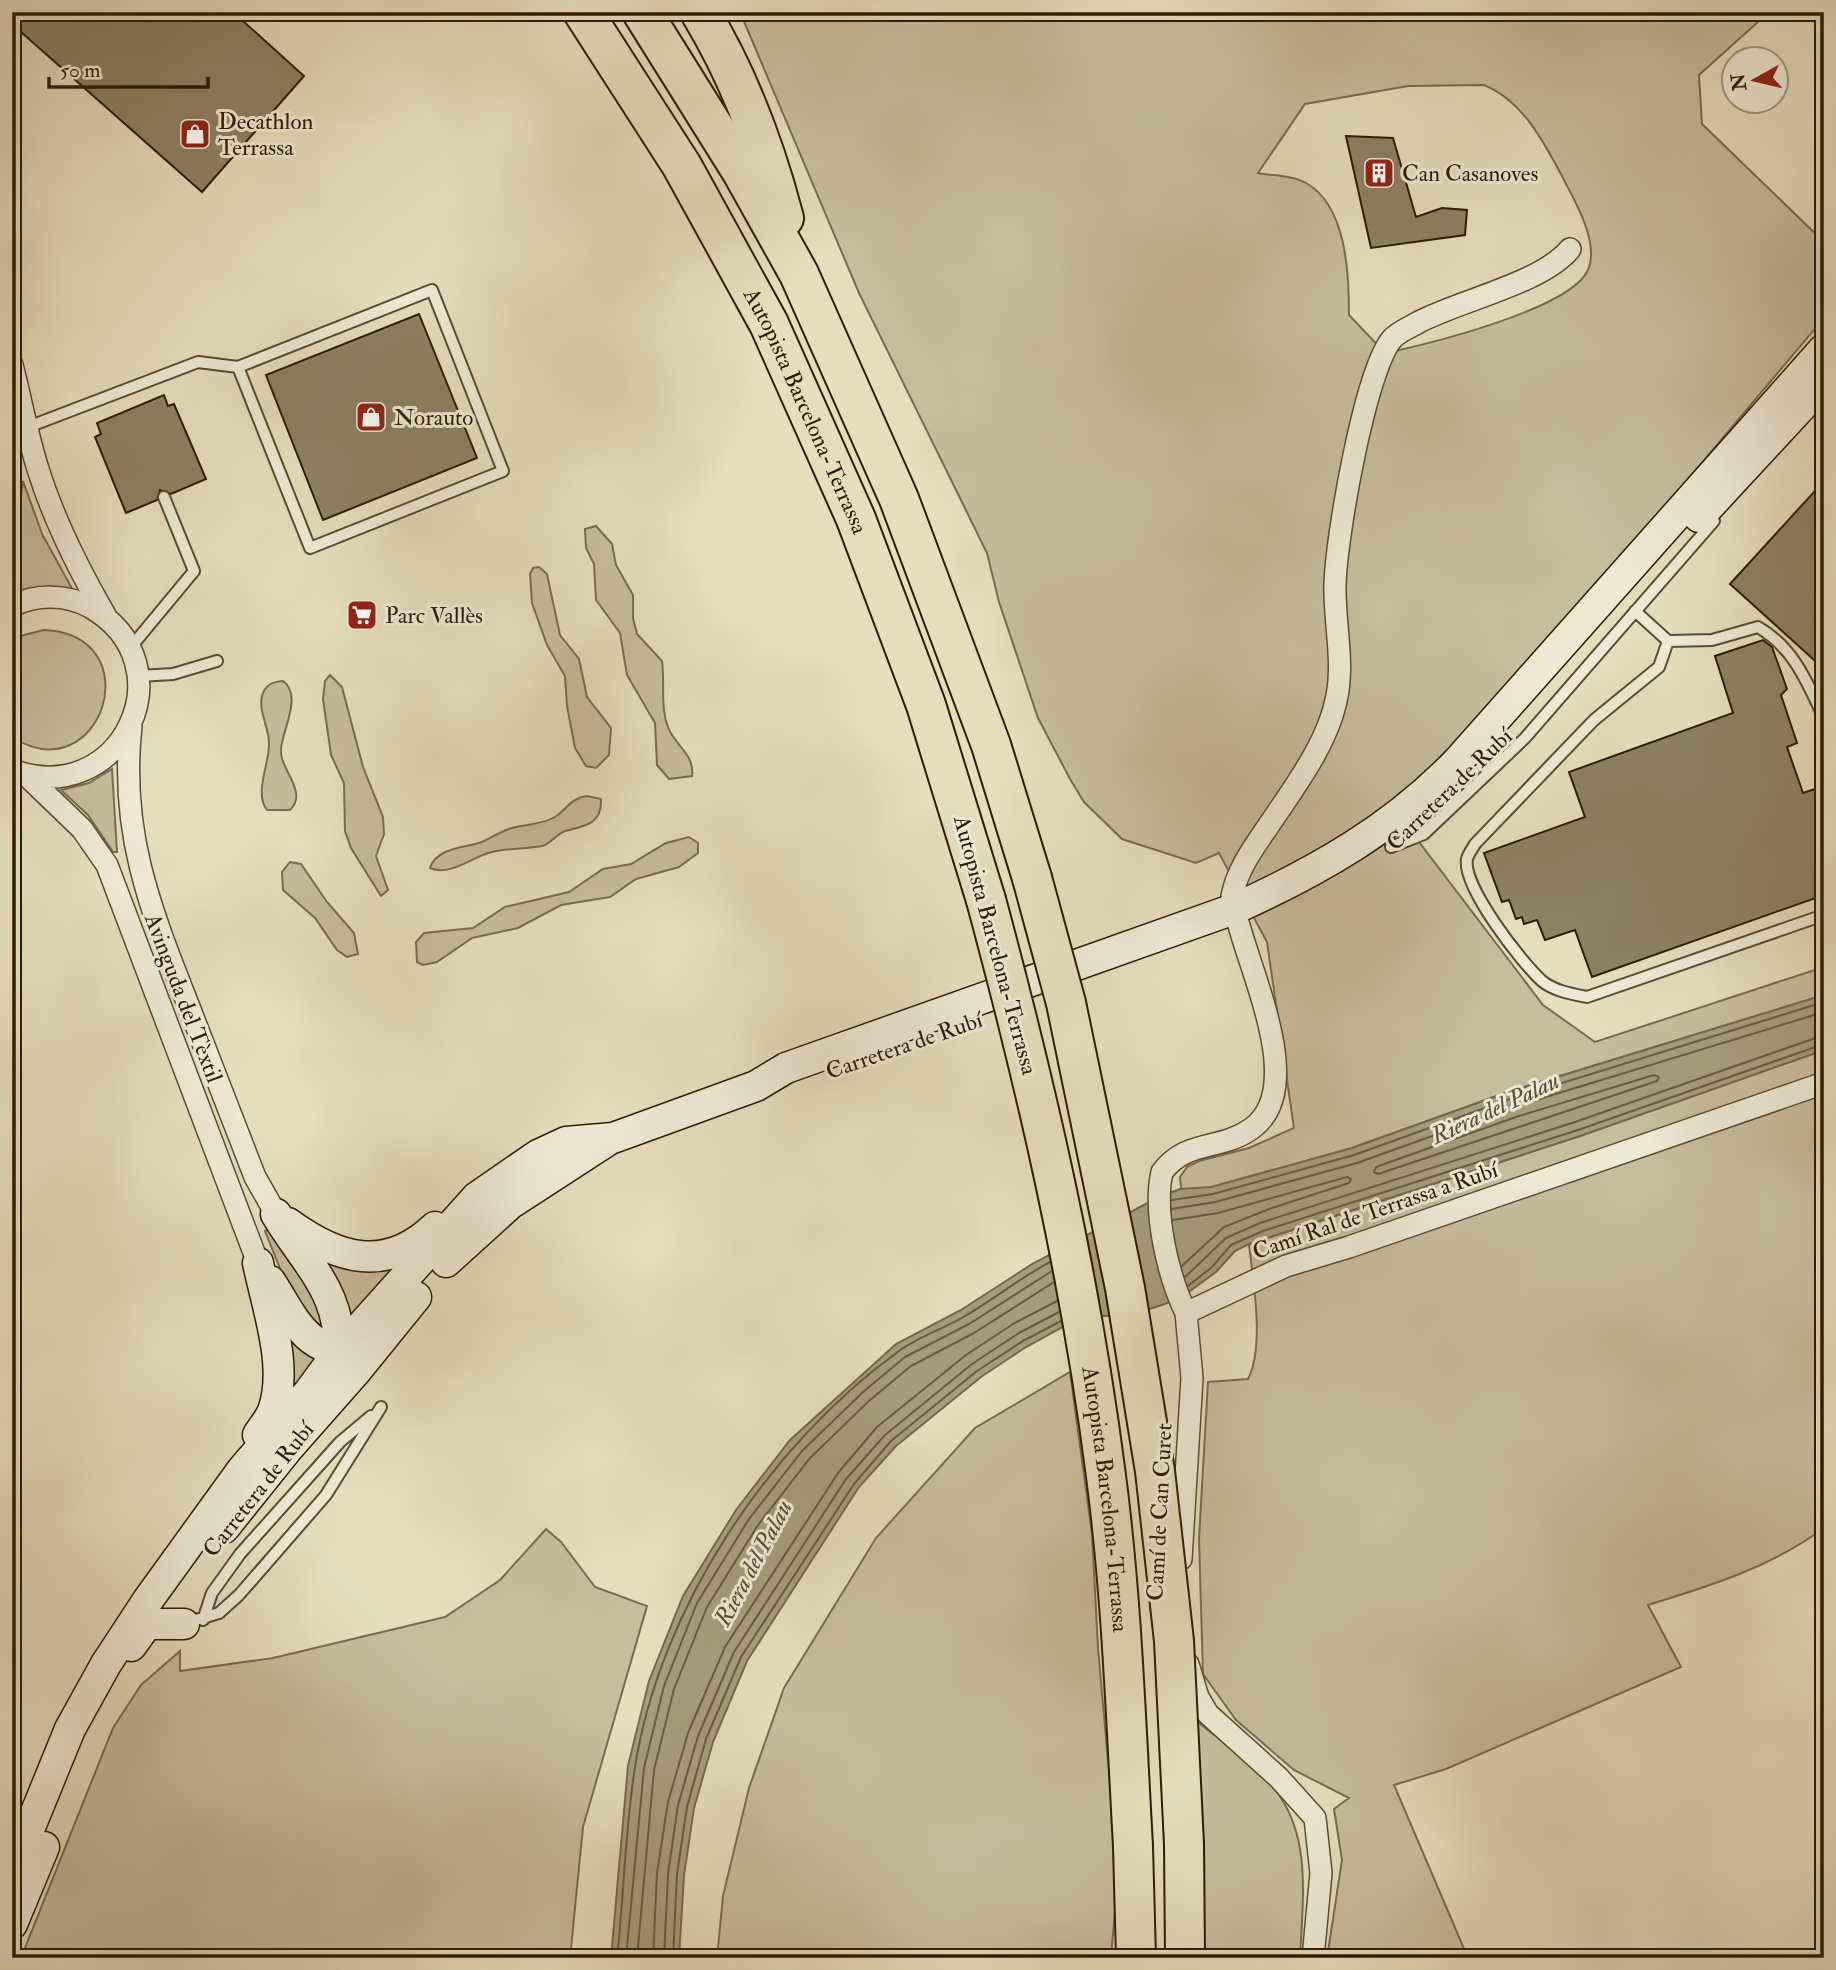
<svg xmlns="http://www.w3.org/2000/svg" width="1836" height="1970" font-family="'IM FELL Double Pica',serif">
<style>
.green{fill:#c6bc9e;stroke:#796c51;stroke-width:2;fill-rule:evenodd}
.water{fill:#a69b7f;stroke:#75684e;stroke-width:2}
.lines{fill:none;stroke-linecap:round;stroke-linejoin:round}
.shore{stroke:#695b42;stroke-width:2}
.building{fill:#8c8065;stroke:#2c1b04;stroke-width:2}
.lane-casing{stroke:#5a4c32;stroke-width:14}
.street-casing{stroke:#5a4c32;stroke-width:24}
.secondary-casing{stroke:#2c1b04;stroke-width:33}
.highway-casing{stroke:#2c1b04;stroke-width:42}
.lane{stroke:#eee9d5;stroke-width:10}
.street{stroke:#eee9d5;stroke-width:21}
.secondary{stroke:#eee9d5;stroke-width:30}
.highway{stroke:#e5ddbe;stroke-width:38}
.highway-bridge-casing{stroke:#2c1b04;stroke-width:42;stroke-linecap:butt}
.highway-bridge{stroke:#e5ddbe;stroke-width:38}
.labels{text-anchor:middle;stroke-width:6;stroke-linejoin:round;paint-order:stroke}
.poi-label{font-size:23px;fill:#2c1b04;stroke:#eee9d5;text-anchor:start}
.street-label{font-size:23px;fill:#2c1b04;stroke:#eee9d5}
.water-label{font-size:24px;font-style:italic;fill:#5d4e35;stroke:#eee9d5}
</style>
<rect width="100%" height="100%" fill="#e5ddbe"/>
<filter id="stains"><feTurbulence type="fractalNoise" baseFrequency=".00286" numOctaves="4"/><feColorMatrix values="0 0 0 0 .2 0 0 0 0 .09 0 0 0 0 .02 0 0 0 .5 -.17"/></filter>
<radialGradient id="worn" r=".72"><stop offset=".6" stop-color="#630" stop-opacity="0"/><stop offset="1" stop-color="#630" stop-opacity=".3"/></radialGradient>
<path class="green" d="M 740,12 L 1769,12 L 1699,75 L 1702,124 L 1824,242 L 1824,318 L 1603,580 L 1394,809 L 1543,1005 L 1595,1042 L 1824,967 L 1824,995 L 1508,1092 L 1352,1148 L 1182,1196 L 1180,1177 L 1187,1167 L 1199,1161 L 1249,1148 L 1294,1128 L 1267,942 L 1219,853 L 1196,863 L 1122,839 L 1084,802 L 1070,779 L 1038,718 L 999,602 L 987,553 L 859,293 ZM 1484,85 C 1523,101 1543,141 1562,176 C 1574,200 1600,242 1588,270 C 1571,309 1426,345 1385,353 L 1349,315 C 1349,275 1347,206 1306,183 C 1292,175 1273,176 1258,173 L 1305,104 L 1408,86 Z
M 23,481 L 42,534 L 74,592 L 12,594 L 12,563 Z
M 596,526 L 612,544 L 616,565 L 633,595 L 633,618 L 637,634 L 662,661 C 665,683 660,706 668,727 C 674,745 695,754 692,776 L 669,779 L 657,765 L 655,723 L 627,675 L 620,633 L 596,600 L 594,564 L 586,548 L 585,529 Z
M 539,567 L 547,574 L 560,635 L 579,659 L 587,697 L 611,728 L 609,755 L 596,768 L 586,766 L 575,748 L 567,706 L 565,676 L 547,645 L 532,603 L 530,574 L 533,568 Z
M 44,630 C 153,635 101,794 12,737 L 12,642 L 24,635 Z
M 330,675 L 342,687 L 363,767 L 383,817 L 384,834 L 376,856 L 388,890 L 381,896 L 351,848 L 345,831 L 344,783 L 331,755 L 323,699 L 325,681 Z
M 283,681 C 303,695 282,731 281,749 C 279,769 309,792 290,810 L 267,810 C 254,794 269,764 269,745 C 270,729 258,712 262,696 C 265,685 272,682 283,681 Z
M 112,769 L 117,852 L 113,852 L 88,815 L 61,790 L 89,783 Z
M 587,796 L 601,799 C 602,825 584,826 565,831 C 556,834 551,844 542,846 C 526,849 509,848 492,852 C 473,856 450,877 430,868 C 437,847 465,848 482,842 C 492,837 502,831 512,828 C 527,824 541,825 555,817 C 567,809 571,798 587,796 Z
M 689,837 L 698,843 L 698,853 L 679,867 L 636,879 L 610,897 L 561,905 L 518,928 L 472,938 L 437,962 L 423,965 L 417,962 L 416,942 L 424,933 L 473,928 L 505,907 L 569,892 L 603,869 L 631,864 L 666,843 Z
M 290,862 L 301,864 L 327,902 L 354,933 L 358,954 L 347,957 L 337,950 L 315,918 L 283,890 L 282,872 Z
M 1824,1050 L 1824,1528 C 1771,1567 1710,1586 1648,1605 L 1681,1667 L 1446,1769 L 1394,1785 L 1468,1958 L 1327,1958 L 1342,1860 L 1334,1809 L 1349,1798 L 1294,1770 L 1236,1720 L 1203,1674 L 1199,1539 L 1208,1382 L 1248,1379 C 1265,1346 1253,1281 1249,1244 L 1580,1136 Z
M 269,1229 L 313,1284 L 324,1325 L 312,1324 L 285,1281 L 265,1231 Z
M 327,1261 L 402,1266 L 353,1327 Z
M 289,1333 L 322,1360 L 289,1402 Z
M 1070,1372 L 1092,1534 L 1098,1648 L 1118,1874 L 1111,1958 L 717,1958 L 723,1896 L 749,1788 L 784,1688 L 876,1538 L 975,1428 Z
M 546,1529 L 561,1542 L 595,1587 L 647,1606 L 583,1827 L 570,1958 L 21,1958 L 113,1728 L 141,1685 L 180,1651 L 180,1671 L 273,1658 L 445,1617 L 500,1580 Z
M 1194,1719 C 1216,1737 1240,1754 1261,1774 C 1314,1823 1303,1892 1300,1958 L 1201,1958 Z"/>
<path class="water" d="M 1824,995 L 1824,1050 L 1580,1136 L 1249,1244 L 1235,1251 L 1216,1272 L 1179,1299 L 1141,1312 L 1077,1319 L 1026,1347 L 981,1377 L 896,1446 L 859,1487 L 747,1661 L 713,1742 L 694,1808 L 684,1875 L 679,1958 L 611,1958 L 628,1766 L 649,1681 L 683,1596 L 736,1510 L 790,1440 L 896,1344 L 961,1310 L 1032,1264 L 1159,1197 L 1180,1189 L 1211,1187 L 1352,1148 L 1508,1092 Z"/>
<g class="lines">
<path class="shore" d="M 1654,1075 L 1659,1077 L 1657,1081 L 1378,1174 L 1374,1172 L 1376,1167 L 1516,1117 Z
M 1172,1200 L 1213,1194 L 1354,1155 L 1510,1099 L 1824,1002
M 1172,1209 L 1215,1202 L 1357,1163 L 1513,1107 L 1824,1012
M 1173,1220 L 1218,1213 L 1347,1177 L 1351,1179 L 1349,1183 L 1272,1208 L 1224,1227 L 1182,1266
M 1185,1277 L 1226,1238 L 1260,1223 L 1575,1122 L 1824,1035
M 1188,1286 L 1212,1267 L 1231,1245 L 1263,1231 L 1578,1130 L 1824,1044
M 617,1958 C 624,1895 625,1830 635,1767 C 660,1608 769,1445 899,1351 C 919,1336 944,1329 965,1316 C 994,1299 1020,1278 1050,1262
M 626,1958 L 644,1768 L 664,1686 L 697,1603 L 749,1519 L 802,1451 L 863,1392 L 905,1357 L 969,1324 L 1052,1271
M 637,1958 L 654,1770 L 674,1689 L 707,1607 L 758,1525 L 810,1458 L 870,1400 L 911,1366 L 974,1333 L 1054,1282
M 653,1958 L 657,1873 L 668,1802 L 688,1733 L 725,1647 L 838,1473 L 877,1427 L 966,1355 L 1013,1324 L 1057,1301
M 664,1958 L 668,1874 L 678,1805 L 698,1736 L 734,1652 L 846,1479 L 885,1435 L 972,1364 L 1019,1333 L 1059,1312
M 673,1958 L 677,1874 L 687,1807 L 706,1739 L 741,1657 L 854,1484 L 891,1441 L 977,1371 L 1023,1341 L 1061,1321"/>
</g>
<path class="building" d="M 12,12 L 233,12 L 304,76 L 202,192 L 12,24 Z
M 1346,136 L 1393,138 L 1416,217 L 1442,208 L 1467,210 L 1465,235 L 1371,248 Z
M 419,314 L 477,458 L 323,520 L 266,375 Z
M 164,395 L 168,406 L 174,404 L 206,479 L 171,494 L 160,490 L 157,500 L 126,513 L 95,437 L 101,434 L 97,423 Z
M 1824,481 L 1824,669 L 1730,584 Z
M 1763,640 L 1772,647 L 1787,689 L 1781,695 L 1797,743 L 1787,747 L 1803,793 L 1824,786 L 1824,895 L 1592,977 L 1575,930 L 1545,940 L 1537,920 L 1524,924 L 1522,917 L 1516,919 L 1509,900 L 1502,902 L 1484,853 L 1585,817 L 1569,772 L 1733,713 L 1715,656 Z"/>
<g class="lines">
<g class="lane-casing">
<path id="lane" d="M 432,290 L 503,471 L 310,548 L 238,367 Z
M 28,427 L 198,362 L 238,367
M 1635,611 L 1668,641 L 1712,640 L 1758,627 C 1794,648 1807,682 1824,718
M 1668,641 L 1659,667 L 1594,720 L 1475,844 C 1473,848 1468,854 1467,859 C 1462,886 1521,962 1542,981 C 1554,991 1572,994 1587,997 L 1824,915
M 131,647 L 194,571 L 164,497
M 139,676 L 173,674 L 217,661
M 1391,847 L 1424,834 L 1525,738 L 1714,521
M 203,1620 L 212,1593 L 240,1554 L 340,1442 L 371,1416
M 186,1623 L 219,1613 L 239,1595 L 326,1495 L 381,1407"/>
</g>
<g class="street-casing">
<path id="street" d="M 1570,249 C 1542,283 1461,300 1419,322 C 1411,327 1399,331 1392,339 C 1365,371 1336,538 1335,585 C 1334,621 1344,660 1337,696 C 1329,741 1296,785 1271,822 C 1255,846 1238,867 1232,896 C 1239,953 1313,1086 1251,1129 C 1220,1151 1187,1139 1162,1172 C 1153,1212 1168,1276 1186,1313 L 1286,1266 L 1349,1247 L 1824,1083
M 12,365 C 21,399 27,435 38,469 C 54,521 78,568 105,615
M 12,606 C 36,594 66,594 90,607 C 191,665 120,811 12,770
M 131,726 C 119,833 151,910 189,1007 C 211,1063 233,1120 255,1177 L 276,1214
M 26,775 L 82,829 L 107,865 L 258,1263
M 1181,1559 L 1192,1378 L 1186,1313
M 1188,1664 L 1198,1697 L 1208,1714 L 1279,1778 L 1315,1818 L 1321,1873 L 1313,1958"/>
</g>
<g class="secondary-casing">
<path id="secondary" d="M 1699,517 L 1824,382
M 276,1214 C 309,1269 344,1293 339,1363
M 288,1223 C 337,1259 386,1274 435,1227
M 446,1262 L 510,1204 L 607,1141
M 270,1281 C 292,1314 309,1362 358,1345
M 258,1435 C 263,1427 270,1419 273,1411 C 289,1367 267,1307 258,1263
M 224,1528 L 289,1447 L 356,1371 L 416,1297
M 131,1646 L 147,1624 L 184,1624
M 12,1871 L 70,1729 L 106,1664 L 148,1600 L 242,1470 L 309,1392 L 340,1350 L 477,1197 L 538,1155 L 566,1142 L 613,1138 L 756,1086 L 786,1068 L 1234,909 C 1318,871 1394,828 1459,760 L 1824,349
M 12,1924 L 44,1847"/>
</g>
<g class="highway-casing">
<g id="highway">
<path id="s1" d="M 583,12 L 682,166 L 769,324 L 856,519 L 926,705 L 986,900"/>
<path d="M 642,12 L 742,172 L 799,274 L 899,499 L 991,745 L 1032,878"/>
<path d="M 700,12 C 739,76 765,146 784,218"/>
<path d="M 1184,1844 L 1185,1958"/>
<path d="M 1133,1846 L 1136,1958"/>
</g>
</g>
<use href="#lane" class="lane"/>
<use href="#street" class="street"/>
<use href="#secondary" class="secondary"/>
<use href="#highway" class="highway"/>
<g class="highway-bridge-casing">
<g id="highway-bridge">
<path d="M 1032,878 L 1066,1003 L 1125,1288 L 1155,1471 L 1174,1641 L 1184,1844"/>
<path id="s2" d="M 986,900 C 1037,1089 1081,1280 1106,1476 C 1122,1598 1126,1723 1133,1846"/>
</g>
</g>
<use href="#highway-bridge" class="highway-bridge"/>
</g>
<defs>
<g id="shop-square" transform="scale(1.575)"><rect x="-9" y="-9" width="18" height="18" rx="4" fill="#8f2418" stroke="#eee9d5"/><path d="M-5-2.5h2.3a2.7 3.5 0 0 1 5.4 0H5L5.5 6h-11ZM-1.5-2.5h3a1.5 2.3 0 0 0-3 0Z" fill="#fff"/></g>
<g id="building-square" transform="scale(1.575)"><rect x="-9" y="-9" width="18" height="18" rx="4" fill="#8f2418" stroke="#eee9d5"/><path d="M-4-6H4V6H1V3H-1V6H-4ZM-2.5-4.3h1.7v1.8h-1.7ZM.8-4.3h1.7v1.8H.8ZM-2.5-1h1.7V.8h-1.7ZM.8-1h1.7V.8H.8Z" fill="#fff"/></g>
<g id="supermarket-square" transform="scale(1.575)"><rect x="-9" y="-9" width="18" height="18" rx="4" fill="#8f2418" stroke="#eee9d5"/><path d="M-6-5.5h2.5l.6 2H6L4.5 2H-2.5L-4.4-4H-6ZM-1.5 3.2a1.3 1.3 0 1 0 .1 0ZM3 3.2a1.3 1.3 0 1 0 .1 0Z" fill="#fff"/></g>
</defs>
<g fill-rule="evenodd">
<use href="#shop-square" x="195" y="134"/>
<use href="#building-square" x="1379" y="173"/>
<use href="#shop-square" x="371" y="417"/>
<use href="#supermarket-square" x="362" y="615"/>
</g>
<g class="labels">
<g class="poi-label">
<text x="218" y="129">Decathlon<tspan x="218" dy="26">Terrassa</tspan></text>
<text x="1402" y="181">Can Casanoves</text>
<text x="394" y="425">Norauto</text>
<text x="385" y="623">Parc Vallès</text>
</g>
<g class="street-label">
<text dy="8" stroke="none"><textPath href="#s1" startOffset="458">Autopista Barcelona-Terrassa</textPath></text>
<text transform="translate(1449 789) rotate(-44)" y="8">Carretera de Rubí</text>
<text transform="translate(996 945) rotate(75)" y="8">Autopista Barcelona-Terrassa</text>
<text transform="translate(184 998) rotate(69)" y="8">Avinguda del Tèxtil</text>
<text transform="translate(904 1045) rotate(-19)" y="8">Carretera de Rubí</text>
<text transform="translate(1375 1210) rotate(-19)" y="8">Camí Ral de Terrassa a Rubí</text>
<text transform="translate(258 1489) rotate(-52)" y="8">Carretera de Rubí</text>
<text dy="8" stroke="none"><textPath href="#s2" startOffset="612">Autopista Barcelona-Terrassa</textPath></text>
<text transform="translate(1159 1512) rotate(-87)" y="8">Camí de Can Curet</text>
</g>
<g class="water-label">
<text transform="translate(1495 1108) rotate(-25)" y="8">Riera del Palau</text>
<text transform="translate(753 1563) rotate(-62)" y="8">Riera del Palau</text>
</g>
</g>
<rect width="1836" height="1970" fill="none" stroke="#e5ddbe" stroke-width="42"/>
<rect x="14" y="14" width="1808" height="1942" fill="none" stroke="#2c1b04" stroke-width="3.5"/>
<rect x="21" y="21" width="1794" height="1928" fill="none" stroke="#2c1b04" stroke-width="2"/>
<g transform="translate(1755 80) rotate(262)"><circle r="33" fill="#eee9d5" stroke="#a09781" stroke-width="2"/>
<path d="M0-5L12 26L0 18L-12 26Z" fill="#8f2418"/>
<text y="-10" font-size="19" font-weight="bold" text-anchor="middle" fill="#2c1b04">N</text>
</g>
<path d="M49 77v10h159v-10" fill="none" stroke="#2c1b04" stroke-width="3.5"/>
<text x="60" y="77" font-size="21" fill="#2c1b04" stroke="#eee9d5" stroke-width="5" paint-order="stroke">50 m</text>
<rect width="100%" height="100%" filter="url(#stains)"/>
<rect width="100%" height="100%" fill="url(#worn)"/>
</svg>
